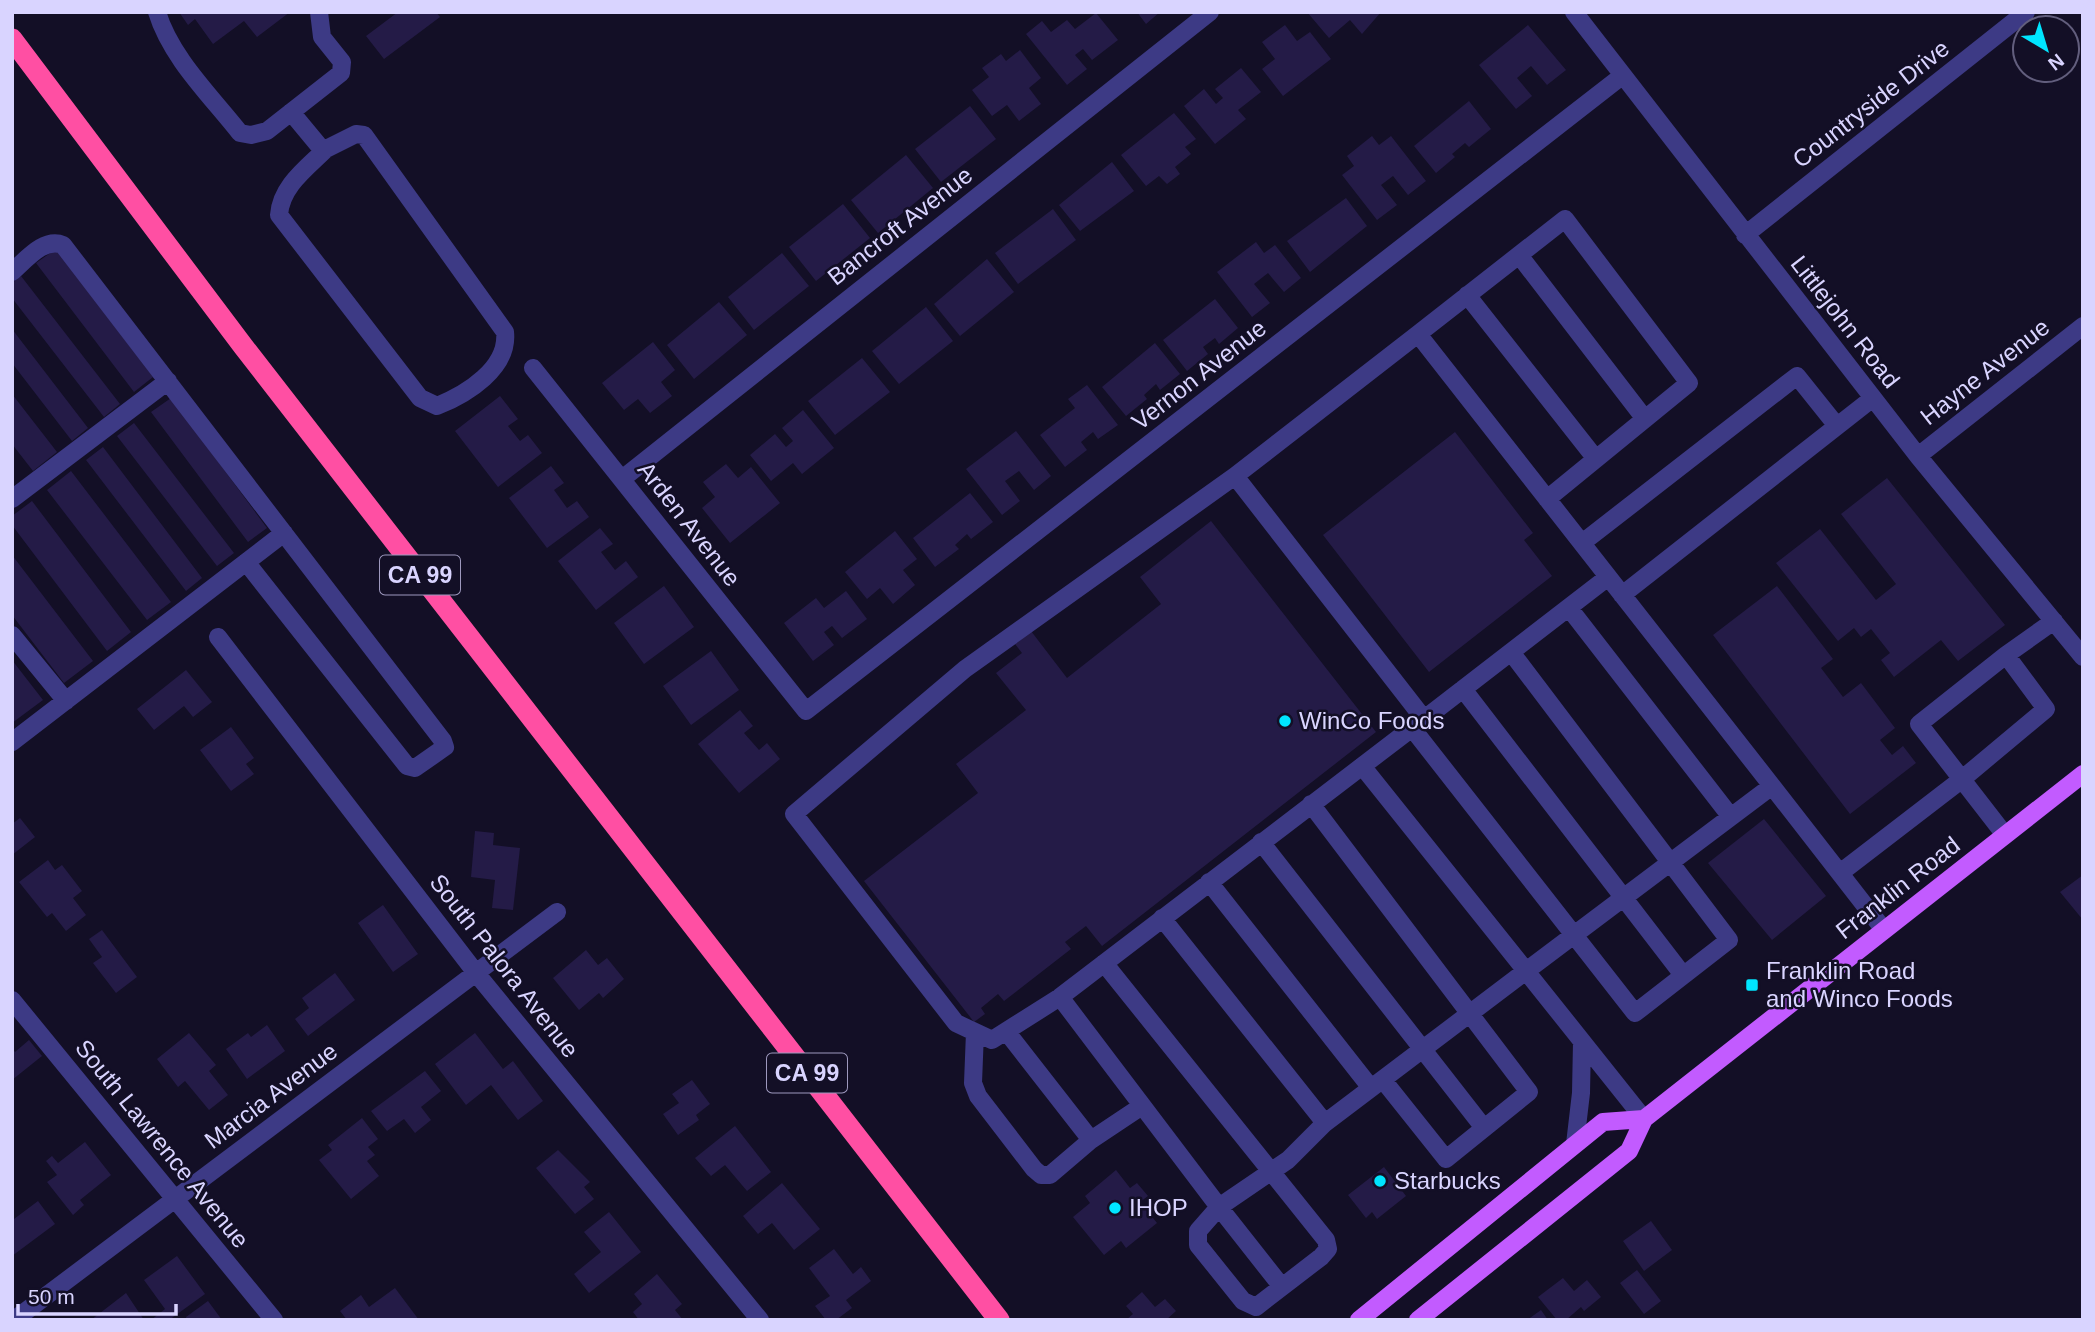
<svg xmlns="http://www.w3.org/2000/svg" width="2095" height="1332" font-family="Helvetica,sans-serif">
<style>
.building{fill:#241b47}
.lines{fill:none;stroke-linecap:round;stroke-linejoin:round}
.minor{stroke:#3d3a85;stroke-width:18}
.major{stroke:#c25bff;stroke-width:18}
.highway{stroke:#ff4fa3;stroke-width:21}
.poi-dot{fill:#00e5ff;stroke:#130f26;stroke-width:2.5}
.labels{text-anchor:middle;stroke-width:5;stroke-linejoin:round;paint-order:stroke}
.shield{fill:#130f26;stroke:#9e99be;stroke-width:2}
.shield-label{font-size:23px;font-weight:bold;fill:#d9d4ff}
.street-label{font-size:24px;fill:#d9d4ff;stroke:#130f26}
.poi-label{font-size:24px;fill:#d9d4ff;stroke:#130f26;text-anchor:start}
</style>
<rect width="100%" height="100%" fill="#130f26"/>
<path class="building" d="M 179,12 L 290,12 L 257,37 L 244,21 L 213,44 L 195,19 L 188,25 Z
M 398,12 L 436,12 L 440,17 L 384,59 L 366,36 Z
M 1137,12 L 1160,12 L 1146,24 Z
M 1307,12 L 1381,12 L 1362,34 L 1350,20 L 1329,38 Z
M 1096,13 L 1118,40 L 1092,60 L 1083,49 L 1075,55 L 1087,69 L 1067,85 L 1026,34 L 1042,21 L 1051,32 L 1067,20 L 1075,29 Z
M 1285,25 L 1297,41 L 1310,32 L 1331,59 L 1283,96 L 1262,69 L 1275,59 L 1262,42 Z
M 1528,25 L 1566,70 L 1547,85 L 1531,66 L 1517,78 L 1532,96 L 1516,109 L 1479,65 Z
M 1020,50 L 1041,78 L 1029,88 L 1041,104 L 1019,121 L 1007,105 L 992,116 L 972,90 L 989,77 L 982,68 L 1001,54 L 1006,61 Z
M 1241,68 L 1261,92 L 1238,110 L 1246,119 L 1215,144 L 1184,106 L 1204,89 L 1216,104 L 1223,98 L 1215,89 Z
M 1469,101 L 1491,129 L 1469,147 L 1465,143 L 1452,154 L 1455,157 L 1436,173 L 1414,146 Z
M 970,106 L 996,139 L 941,182 L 915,149 Z
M 1174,113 L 1196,139 L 1185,147 L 1191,154 L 1175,167 L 1180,174 L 1167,184 L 1159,176 L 1146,186 L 1121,155 Z
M 1372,136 L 1379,145 L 1391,136 L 1426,181 L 1408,195 L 1393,176 L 1381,185 L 1397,205 L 1377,220 L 1342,175 L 1354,166 L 1347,156 Z
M 906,155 L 933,188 L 878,233 L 851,200 Z
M 1112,162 L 1134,191 L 1080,231 L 1059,205 Z
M 1346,198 L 1367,226 L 1310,272 L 1287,241 Z
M 843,204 L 870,238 L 816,281 L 789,247 Z
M 1053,209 L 1076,240 L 1018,284 L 995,253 Z
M 1256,242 L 1264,253 L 1275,245 L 1301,278 L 1284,292 L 1268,273 L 1254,284 L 1270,303 L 1252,317 L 1217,272 Z
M 56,249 L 153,377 L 134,392 L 36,263 Z
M 782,253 L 809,286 L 754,330 L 728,297 Z
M 987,259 L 1014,292 L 960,336 L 934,304 Z
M 21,276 L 120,404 L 104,417 L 12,298 L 12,283 Z
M 1215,299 L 1238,328 L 1219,344 L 1215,338 L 1203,347 L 1208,354 L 1187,371 L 1163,340 Z
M 719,302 L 747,335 L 694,379 L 667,345 Z
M 926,307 L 953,341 L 899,384 L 872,351 Z
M 12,329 L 88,428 L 72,441 L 12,363 Z
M 653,342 L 675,370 L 661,382 L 672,396 L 650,413 L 638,399 L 624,410 L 602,383 Z
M 1155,343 L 1180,374 L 1160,390 L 1156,384 L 1144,395 L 1147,399 L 1126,416 L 1102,387 Z
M 862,358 L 890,392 L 835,435 L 808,401 Z
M 1087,385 L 1118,425 L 1098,439 L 1093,432 L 1081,442 L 1087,450 L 1065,467 L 1040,435 L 1075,408 L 1068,399 Z
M 12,394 L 57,452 L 33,471 L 12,444 Z
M 500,396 L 518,419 L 508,426 L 520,441 L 528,435 L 542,453 L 498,487 L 455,431 Z
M 171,398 L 267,528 L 248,542 L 151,412 Z
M 803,410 L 834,448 L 802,474 L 793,463 L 771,481 L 750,455 L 775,434 L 786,447 L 793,441 L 782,428 Z
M 134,423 L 234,553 L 217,566 L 117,436 Z
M 1016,431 L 1051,476 L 1034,490 L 1019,471 L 1005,481 L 1020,501 L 1002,515 L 966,469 Z
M 1455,432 L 1533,533 L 1524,540 L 1552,576 L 1429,672 L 1323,535 Z
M 103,447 L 202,578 L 186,591 L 86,460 Z
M 726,464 L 738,478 L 751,467 L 780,503 L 730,543 L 702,508 L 715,497 L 703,482 Z
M 551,466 L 564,483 L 554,490 L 567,508 L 577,501 L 589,517 L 547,548 L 509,498 Z
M 71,471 L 171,602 L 147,620 L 47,490 Z
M 1887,478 L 2005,625 L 1958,661 L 1941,640 L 1894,677 L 1881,660 L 1890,653 L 1871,629 L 1861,637 L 1854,628 L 1838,641 L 1776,563 L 1820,529 L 1876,600 L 1896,584 L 1841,514 Z
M 970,493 L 993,522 L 971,539 L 967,534 L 955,545 L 959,549 L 935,567 L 913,538 Z
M 32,501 L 131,632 L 107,651 L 12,525 L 12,516 Z
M 1211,521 L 1376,732 L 1102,946 L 1086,926 L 1065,942 L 1071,949 L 1004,1001 L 998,994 L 981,1008 L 985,1014 L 974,1022 L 864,881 L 978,793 L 956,764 L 1026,710 L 996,673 L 1022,653 L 1015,644 L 1031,631 L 1067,678 L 1161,604 L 1140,577 Z
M 600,528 L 613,544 L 601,552 L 615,570 L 626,561 L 638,577 L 596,610 L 558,561 Z
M 895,531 L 917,559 L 903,570 L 915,585 L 893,604 L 880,588 L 867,599 L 845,572 Z
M 12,555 L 93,661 L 64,683 L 12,615 Z
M 664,586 L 694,627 L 644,664 L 614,623 Z
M 1777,586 L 1833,659 L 1821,668 L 1843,697 L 1861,683 L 1895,728 L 1880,740 L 1892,755 L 1903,746 L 1916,763 L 1850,814 L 1713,635 Z
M 846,591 L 867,619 L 842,638 L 832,626 L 824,632 L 834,645 L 813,661 L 784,623 L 816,598 L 824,608 Z
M 711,651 L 739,690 L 691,725 L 663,686 Z
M 12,660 L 43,700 L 12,723 Z
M 186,670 L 212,702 L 193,717 L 184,706 L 154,730 L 137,709 Z
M 740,710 L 753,726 L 744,733 L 759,750 L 767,743 L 780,759 L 739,793 L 698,744 Z
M 231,727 L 254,758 L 246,764 L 254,774 L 231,791 L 200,750 Z
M 20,818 L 35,837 L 12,855 L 12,824 Z
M 1764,819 L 1826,896 L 1772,940 L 1708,863 Z
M 475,831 L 494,833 L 493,845 L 520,848 L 513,910 L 492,908 L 495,880 L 471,877 Z
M 48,860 L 55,870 L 62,865 L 82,891 L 73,898 L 86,915 L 66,931 L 52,913 L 47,917 L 19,882 Z
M 2083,875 L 2083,920 L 2060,892 Z
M 383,905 L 418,954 L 393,972 L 358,923 Z
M 102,930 L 137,977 L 116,993 L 93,963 L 102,957 L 89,939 Z
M 586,950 L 598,965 L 607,958 L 624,979 L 603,998 L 599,993 L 579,1010 L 553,978 Z
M 335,973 L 355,1000 L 308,1036 L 295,1019 L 309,1008 L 302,998 Z
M 267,1025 L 285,1051 L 247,1079 L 226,1049 L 248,1033 L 251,1037 Z
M 189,1033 L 216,1065 L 209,1071 L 228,1095 L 209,1110 L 185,1081 L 178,1087 L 157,1059 Z
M 475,1033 L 503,1069 L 513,1061 L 543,1101 L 518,1120 L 491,1085 L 466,1105 L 435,1064 Z
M 29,1040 L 42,1056 L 12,1080 L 12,1048 L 15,1052 Z
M 425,1071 L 441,1091 L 421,1107 L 431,1120 L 415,1133 L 404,1119 L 387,1131 L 371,1111 Z
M 692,1080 L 710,1104 L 696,1115 L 699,1120 L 678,1135 L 663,1114 L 679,1103 L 672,1094 Z
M 362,1118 L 378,1139 L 368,1147 L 375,1155 L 367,1161 L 379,1176 L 351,1199 L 319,1160 L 332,1150 L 328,1145 Z
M 735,1126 L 771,1172 L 747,1191 L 725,1165 L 711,1176 L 695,1158 Z
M 85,1142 L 111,1175 L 80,1200 L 84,1205 L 73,1215 L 47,1182 L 57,1175 L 46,1161 L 52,1156 L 58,1163 Z
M 558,1150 L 590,1182 L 584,1187 L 594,1199 L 575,1214 L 536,1168 Z
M 1384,1167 L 1406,1196 L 1377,1219 L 1372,1212 L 1366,1218 L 1348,1195 Z
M 1116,1170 L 1130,1188 L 1137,1183 L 1148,1196 L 1140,1202 L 1157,1223 L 1126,1248 L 1121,1241 L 1104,1255 L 1073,1217 L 1090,1203 L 1085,1196 Z
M 782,1183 L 820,1229 L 794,1250 L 772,1223 L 758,1234 L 743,1216 Z
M 38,1201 L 55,1224 L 12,1256 L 12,1216 L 14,1219 Z
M 609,1212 L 641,1252 L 589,1293 L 574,1274 L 601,1252 L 584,1232 Z
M 1651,1221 L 1672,1250 L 1644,1271 L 1623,1241 Z
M 834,1249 L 853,1274 L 861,1267 L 871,1281 L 846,1300 L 852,1308 L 836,1320 L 826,1320 L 815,1306 L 830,1296 L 809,1268 Z
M 177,1256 L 205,1294 L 169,1320 L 151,1320 L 165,1309 L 144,1280 Z
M 1637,1270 L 1661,1301 L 1644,1314 L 1620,1283 Z
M 657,1274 L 682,1304 L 675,1310 L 683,1320 L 639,1320 L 633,1312 L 642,1304 L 634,1294 Z
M 1563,1278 L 1574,1291 L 1587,1280 L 1601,1297 L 1584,1311 L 1581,1307 L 1566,1320 L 1557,1320 L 1538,1297 Z
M 395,1288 L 419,1320 L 347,1320 L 340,1311 L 361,1295 L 369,1307 Z
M 1142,1292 L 1155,1307 L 1165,1299 L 1176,1311 L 1166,1320 L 1126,1320 L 1133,1314 L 1126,1306 Z
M 126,1293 L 144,1320 L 91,1320 Z
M 208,1301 L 222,1320 L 187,1320 L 186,1317 Z
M 1541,1310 L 1548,1320 L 1527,1320 Z"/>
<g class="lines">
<path class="minor" d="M 157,12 C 171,58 211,96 240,133 L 251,135 L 267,131 L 341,73 L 342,62 L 322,37 L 319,12
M 1574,12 L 1918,456 L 2083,657
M 291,112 L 320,147 L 326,149 L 356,134 L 364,135 L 505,332 C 509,368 467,394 437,406 L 420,398 L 279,215 C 281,186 307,168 326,149
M 1745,235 L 2026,12
M 1519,255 L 1645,419
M 12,272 C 26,260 44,237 63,245 L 443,741 L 445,747 L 415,768 L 407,766 L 246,562
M 1467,295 L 1596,459
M 1418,334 L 1565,219 L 1689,383 L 1547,499
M 533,368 L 806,711 L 1622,76
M 1918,456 L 2083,326
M 1235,476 L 1418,334 L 1772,786
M 622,479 L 1210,12
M 12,499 L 168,381
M 1582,543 L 1797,376 L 1837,426
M 1622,595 L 1873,398
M 1569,608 L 1731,817
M 12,635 L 66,701
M 218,637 L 476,973 L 760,1320
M 1463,689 L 1683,975
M 1424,719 L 1608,577
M 12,742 L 284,533
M 1362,766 L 1526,971 L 1325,1123 L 1288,1160 L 1219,1207 L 1060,997 L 992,1040 L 956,1023 L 794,814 L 965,669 L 1235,476 L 1424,719 L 1412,728 L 1635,1013 L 1729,940 L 1511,652
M 1311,804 L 1529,1092 L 1446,1159 L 1383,1080
M 2005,835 L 1919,724 L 2006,655 L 2054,621
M 1261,842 L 1484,1128
M 1840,873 L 1961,780 L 2046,709 L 2006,655
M 1209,882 L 1371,1088
M 1162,918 L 1325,1123
M 1104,963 L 1326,1240 L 1328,1249 L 1321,1257 L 1256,1307 L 1243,1301 L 1198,1245 L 1198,1231 L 1219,1207 L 1282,1287
M 1060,997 L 1412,728
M 12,1000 L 274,1320
M 1006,1031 L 1091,1140 L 1142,1106
M 975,1032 L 973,1083 L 978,1096 L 1034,1169 L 1041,1175 L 1050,1175 L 1091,1140
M 1644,1119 L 1526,971 L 1772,786 L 1884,930
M 1575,1144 L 1581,1093 L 1582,1042
M 14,1320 L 557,912"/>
<path class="major" d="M 1359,1320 L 1603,1122 L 1644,1119
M 1418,1320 L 1629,1151 L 1644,1119 L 2083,774"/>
<path class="highway" d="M 12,39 L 243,346 L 999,1320"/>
</g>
<g class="poi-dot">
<circle cx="1285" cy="721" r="7"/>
<rect x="1745" y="978" width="14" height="14" rx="3.5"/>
<circle cx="1380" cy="1181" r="7"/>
<circle cx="1115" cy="1208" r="7"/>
</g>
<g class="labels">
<g class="shield">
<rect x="380" y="555.5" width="80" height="39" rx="5"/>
<rect x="767" y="1053.5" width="80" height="39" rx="5"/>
</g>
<g class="shield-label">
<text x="420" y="583">CA 99</text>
<text x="807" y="1081">CA 99</text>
</g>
<g class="street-label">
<text transform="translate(1871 104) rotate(-38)" y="8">Countryside Drive</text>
<text transform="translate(900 226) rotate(-38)" y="8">Bancroft Avenue</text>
<text transform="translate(1845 322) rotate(52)" y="8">Littlejohn Road</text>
<text transform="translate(1985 372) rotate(-38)" y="8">Hayne Avenue</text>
<text transform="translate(1199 375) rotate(-38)" y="8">Vernon Avenue</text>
<text transform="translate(689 524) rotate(52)" y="8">Arden Avenue</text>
<text transform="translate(1898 888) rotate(-38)" y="8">Franklin Road</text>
<text transform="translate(504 966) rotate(52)" y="8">South Palora Avenue</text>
<text transform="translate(271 1096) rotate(-37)" y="8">Marcia Avenue</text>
<text transform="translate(162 1144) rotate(51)" y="8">South Lawrence Avenue</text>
</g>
<g class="poi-label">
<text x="1299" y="729">WinCo Foods</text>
<text x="1766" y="979">Franklin Road<tspan x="1766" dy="28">and Winco Foods</tspan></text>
<text x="1394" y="1189">Starbucks</text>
<text x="1129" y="1216">IHOP</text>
</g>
</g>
<rect width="2095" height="1332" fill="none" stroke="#d9d4ff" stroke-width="28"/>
<g transform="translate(2046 49) rotate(142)"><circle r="33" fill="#130f26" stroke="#625e7d" stroke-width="2"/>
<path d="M0-5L12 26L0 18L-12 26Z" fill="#00e5ff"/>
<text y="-10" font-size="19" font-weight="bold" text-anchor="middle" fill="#d9d4ff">N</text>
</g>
<path d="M18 1304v10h158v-10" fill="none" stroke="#d9d4ff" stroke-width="3.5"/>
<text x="28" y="1304" font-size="21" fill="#d9d4ff" stroke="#130f26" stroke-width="5" paint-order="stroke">50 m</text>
</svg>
